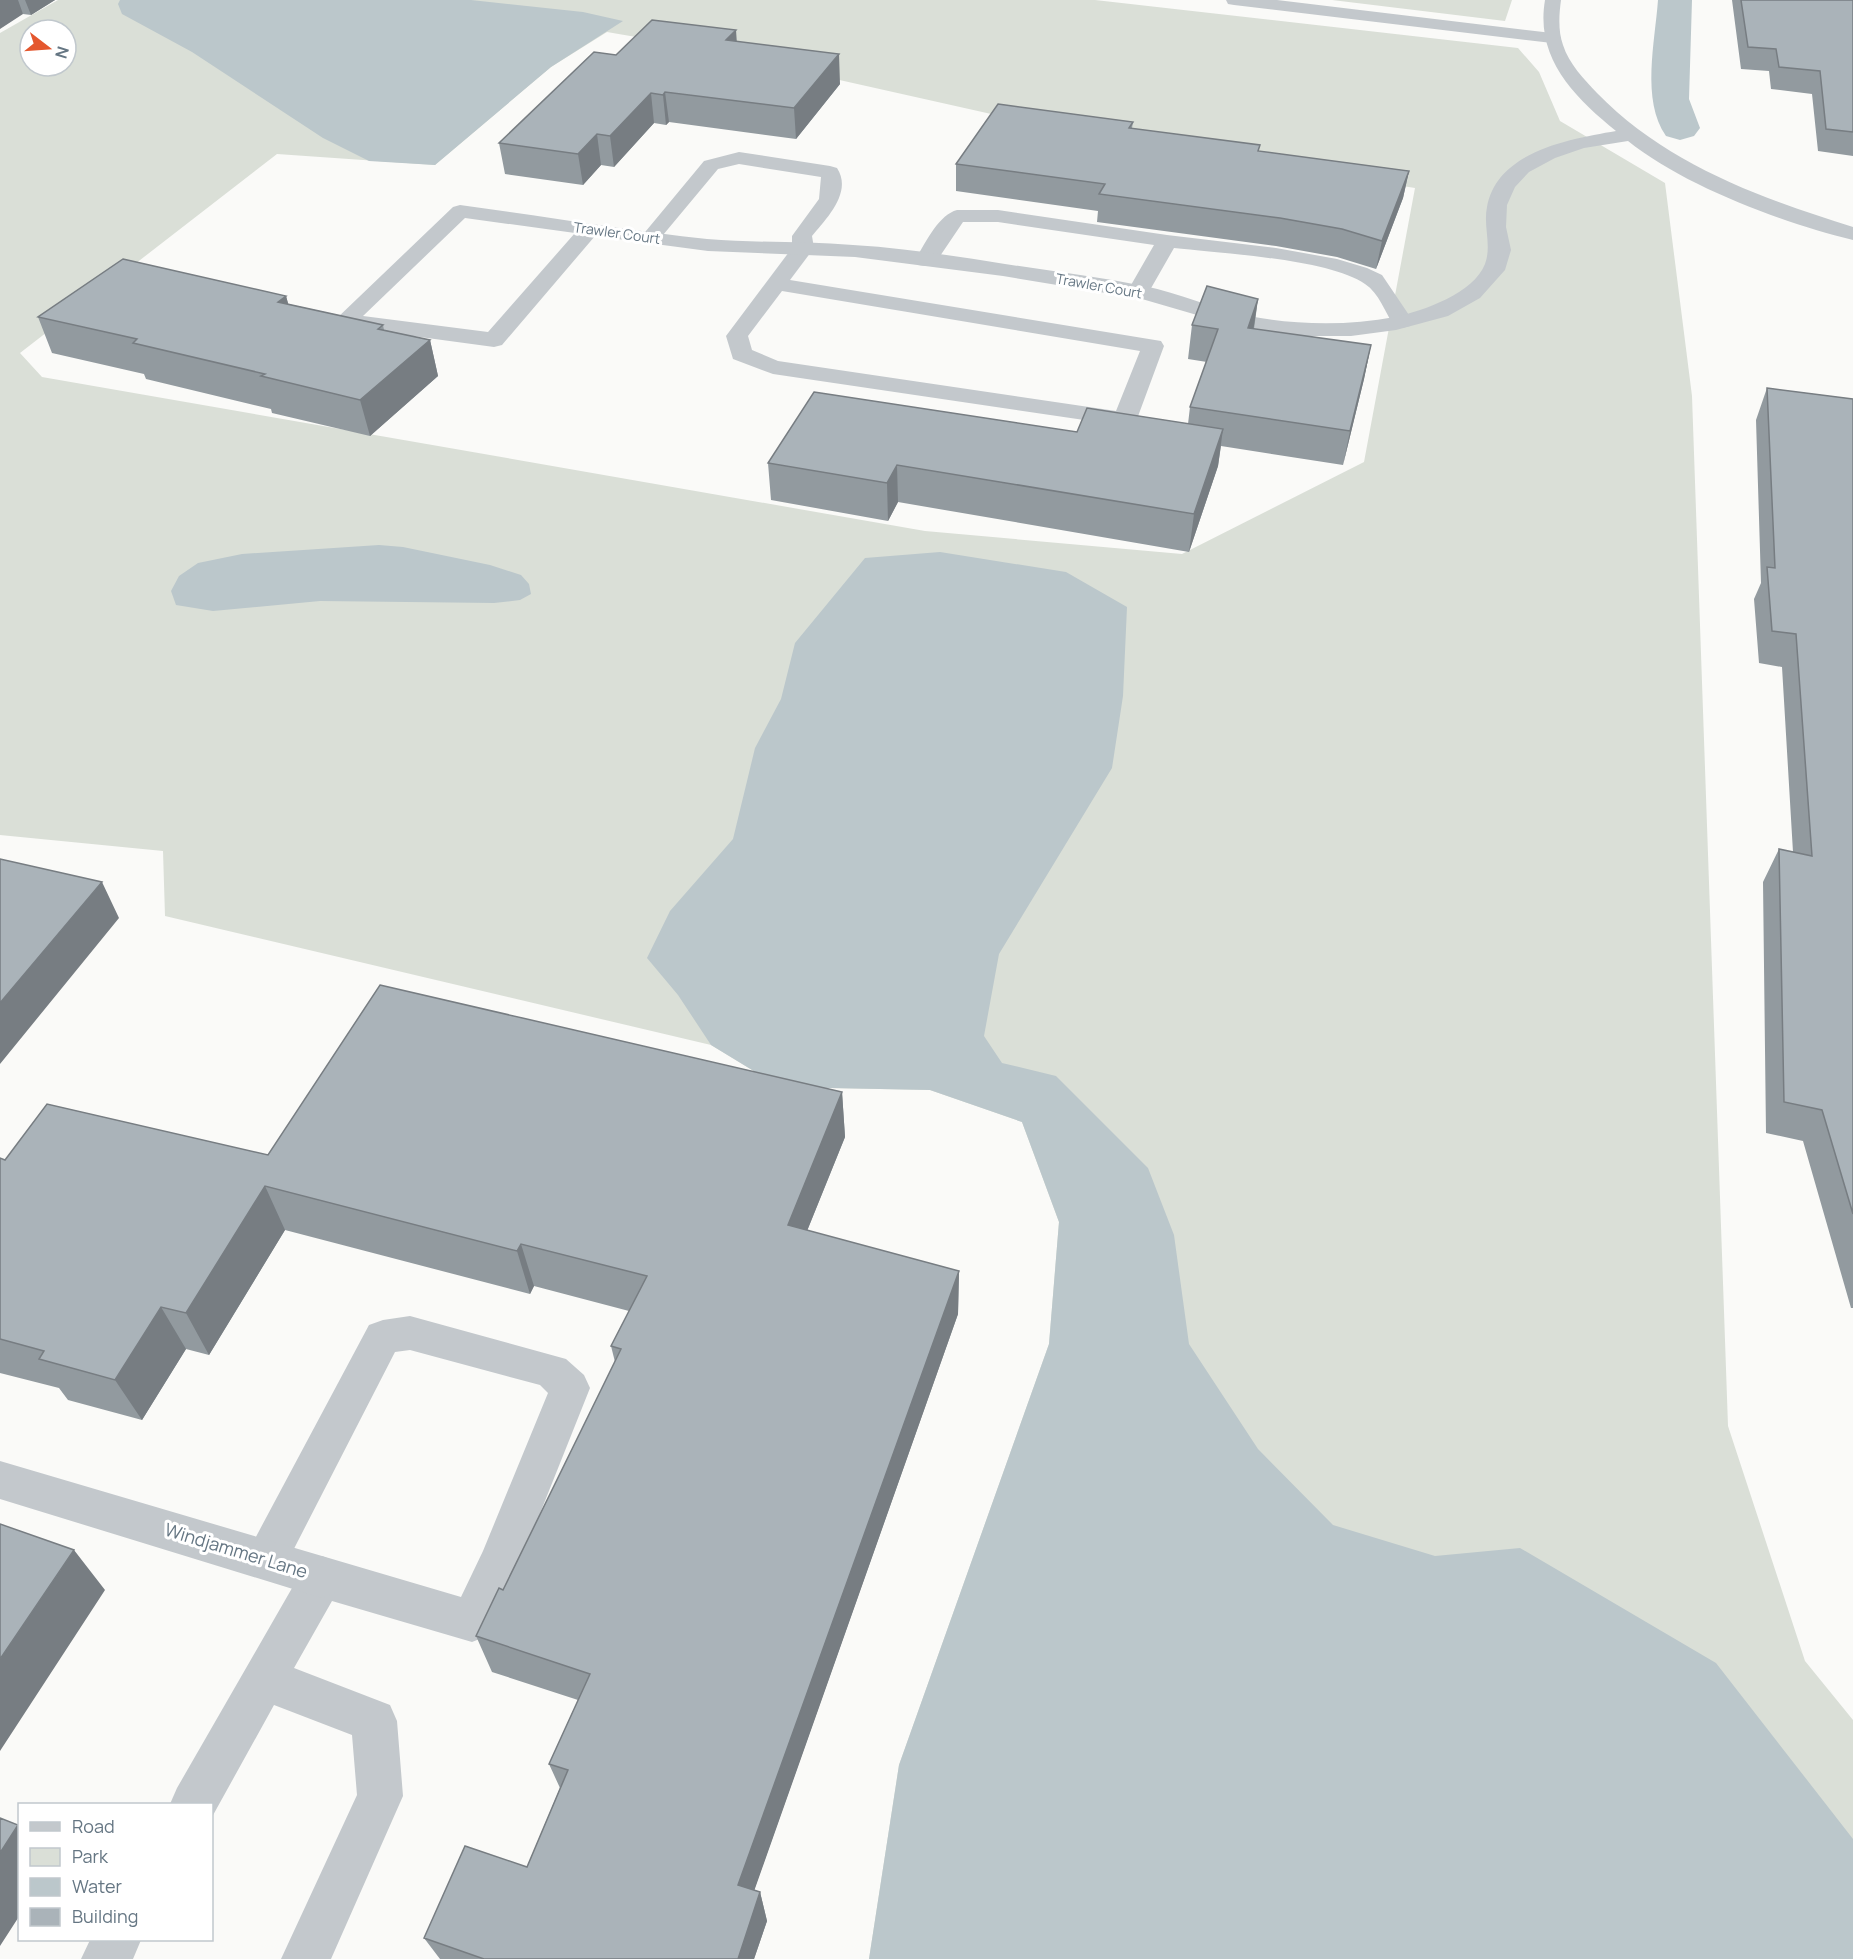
<svg xmlns="http://www.w3.org/2000/svg" width="1853" height="1959" font-family="Manrope,sans-serif">
<style>
.green{fill:#dadfd7;fill-rule:evenodd}
.water{fill:#bbc7cb}
.lines{fill:none;stroke-linecap:round;stroke-linejoin:round}
.canal{fill:#bbc7cb;fill-rule:evenodd}
.service{fill:#c3c8cc;fill-rule:evenodd}
.minor{fill:#c3c8cc;fill-rule:evenodd}
.wall{fill:#929a9f}
.shaded-wall{fill:#777d82}
.building{fill:#aab3b9;stroke:#777d82;stroke-width:1.5}
.labels{text-anchor:middle;stroke-width:6;stroke-linejoin:round;paint-order:stroke}
.far-street-label{font-size:14px;fill:#657683;stroke:#fff}
.near-street-label{font-size:18px;fill:#657683;stroke:#fff}
</style>
<rect width="100%" height="100%" fill="#fafaf8"/>
<path class="green" d="M 58,0 L 1095,0 L 1518,48 L 1539,72 L 1560,121 L 1665,183 L 1692,396 L 1728,1426 L 1805,1661 L 1853,1720 L 1853,1959 L 869,1959 L 899,1765 L 1049,1344 L 1059,1222 L 1022,1122 L 930,1090 L 780,1087 L 711,1045 L 165,916 L 163,851 L 0,835 L 0,33 ZM 30,30 L 66,30 L 66,66 L 30,66 ZM 607,32 L 735,54 L 835,79 L 1076,133 L 1415,188 L 1364,462 L 1182,554 L 925,531 L 42,377 L 20,353 L 277,154 L 435,165 L 551,67 Z
M 1332,0 L 1512,0 L 1505,21 Z"/>
<path class="water" d="M 120,0 L 471,0 L 583,12 L 623,21 L 551,67 L 435,165 L 369,161 L 323,138 L 192,52 L 122,14 L 118,4 Z
M 379,545 L 403,547 L 490,565 L 521,575 L 529,584 L 531,594 L 520,600 L 494,603 L 320,601 L 213,611 L 176,605 L 171,591 L 179,576 L 198,563 L 242,554 Z
M 940,552 L 1066,572 L 1127,607 L 1123,696 L 1112,768 L 999,954 L 984,1036 L 1002,1063 L 1056,1076 L 1148,1168 L 1174,1235 L 1189,1344 L 1258,1449 L 1333,1525 L 1435,1556 L 1520,1548 L 1716,1663 L 1853,1839 L 1853,1959 L 869,1959 L 899,1765 L 1049,1344 L 1059,1222 L 1022,1122 L 930,1090 L 780,1087 L 711,1045 L 678,995 L 647,958 L 670,911 L 733,839 L 755,748 L 781,699 L 795,643 L 865,558 Z"/>
<g class="lines">
<path class="canal" d="M 1658,0 L 1692,0 L 1689,99 L 1700,128 L 1694,136 L 1680,140 L 1666,136 C 1641,100 1655,42 1658,0 Z"/>
<path class="service" d="M 1226,0 L 1277,0 L 1552,33 L 1558,34 L 1561,38 L 1558,42 L 1552,43 L 1234,5 L 1228,4 Z
M 739,152 L 830,166 L 837,168 C 853,192 826,219 812,236 L 814,248 L 790,280 L 1161,341 L 1164,346 L 1137,419 L 1133,424 L 1125,426 L 773,374 L 733,359 L 726,336 L 792,248 L 792,236 L 819,199 L 821,177 L 739,164 L 718,169 L 658,241 L 651,243 L 644,241 L 641,237 L 704,161 ZM 782,291 L 1140,351 L 1116,411 L 778,361 L 752,350 L 748,336 Z
M 957,210 L 998,210 L 1167,235 L 1276,248 L 1337,259 L 1367,268 L 1382,275 L 1413,321 L 1410,326 L 1402,328 L 1394,326 C 1385,312 1379,293 1365,284 C 1329,259 1219,253 1174,248 L 1146,297 L 1138,299 L 1130,297 L 1127,292 L 1154,245 L 998,222 L 963,222 L 934,265 L 926,266 L 918,265 L 915,260 C 925,244 938,215 957,210 Z
M 410,1316 L 566,1359 L 584,1375 L 590,1388 L 521,1561 L 487,1636 L 472,1642 L 332,1601 L 294,1668 L 390,1705 L 397,1721 L 403,1796 L 331,1959 L 281,1959 L 357,1795 L 352,1735 L 274,1705 L 212,1817 L 212,1804 L 170,1804 L 177,1788 L 307,1562 L 322,1556 L 461,1597 L 483,1551 L 548,1393 L 540,1385 L 410,1350 L 395,1352 L 281,1574 L 266,1580 L 251,1574 L 245,1560 L 251,1546 L 369,1325 L 383,1320 Z
M 90,1940 L 141,1940 L 133,1959 L 81,1959 Z"/>
<path class="minor" d="M 1545,0 L 1561,0 C 1559,15 1558,31 1563,45 C 1569,64 1584,79 1597,93 C 1666,164 1760,198 1853,227 L 1853,240 C 1783,223 1684,186 1628,141 L 1584,148 L 1555,158 L 1529,172 L 1515,187 L 1507,205 L 1506,227 L 1511,250 L 1505,270 L 1480,298 L 1448,316 L 1396,330 L 1351,336 L 1298,336 L 1245,329 L 1142,299 L 1003,276 L 855,257 L 708,251 L 595,236 L 502,345 L 494,347 L 346,327 L 338,325 L 335,320 L 453,207 L 460,205 C 542,216 624,230 707,239 C 755,243 805,241 853,245 C 904,248 955,256 1005,264 C 1052,271 1098,277 1144,286 C 1180,293 1213,309 1249,316 C 1296,325 1347,326 1395,317 C 1423,311 1474,293 1485,264 C 1492,245 1483,227 1487,207 C 1497,151 1570,139 1616,131 C 1574,97 1535,58 1545,0 ZM 465,218 L 575,233 L 488,332 L 363,316 Z
M 0,1461 L 322,1556 L 337,1562 L 343,1577 L 337,1592 L 322,1598 L 0,1499 Z"/>
</g>
<path class="wall" d="M 0,0 L 55,0 L 31,15 L 23,14 Z
M 1732,0 L 1853,0 L 1853,156 L 1818,151 L 1812,94 L 1771,89 L 1769,71 L 1741,69 Z
M 737,42 L 840,84 L 796,139 L 669,122 L 666,125 L 654,123 L 614,167 L 601,165 L 583,185 L 505,174 L 499,143 L 616,55 Z
M 1133,122 L 1132,128 L 1259,152 L 1409,171 L 1403,198 L 1376,269 L 1337,257 L 1276,246 L 1097,222 L 1098,211 L 956,191 L 956,164 Z
M 286,296 L 288,304 L 383,325 L 384,330 L 430,340 L 438,376 L 370,436 L 272,413 L 271,409 L 146,379 L 144,374 L 52,353 L 38,317 Z
M 1258,299 L 1254,329 L 1371,345 L 1364,379 L 1343,465 L 1221,446 L 1218,466 L 1189,552 L 898,502 L 888,521 L 771,500 L 768,463 L 1077,432 L 1188,424 L 1190,407 L 1207,362 L 1188,359 L 1192,325 Z
M 1767,388 L 1853,399 L 1853,1308 L 1851,1308 L 1803,1141 L 1766,1133 L 1763,882 L 1779,849 L 1793,852 L 1782,667 L 1759,663 L 1754,599 L 1761,583 L 1756,420 Z
M 842,1092 L 845,1137 L 807,1231 L 959,1271 L 958,1314 L 754,1890 L 760,1892 L 767,1921 L 754,1959 L 440,1959 L 424,1938 L 527,1867 L 560,1788 L 549,1764 L 578,1700 L 492,1672 L 476,1636 L 503,1590 L 615,1362 L 611,1346 L 629,1311 L 534,1286 L 530,1294 L 285,1230 L 209,1355 L 186,1349 L 142,1420 L 68,1400 L 59,1388 L 0,1373 L 0,1158 L 5,1160 L 268,1155 Z"/>
<path class="shaded-wall" d="M 0,0 L 18,0 L 23,14 L 0,29 Z
M 25,0 L 55,0 L 31,15 Z
M 736,30 L 738,59 L 726,40 Z
M 839,54 L 840,84 L 796,139 L 794,108 Z
M 665,92 L 669,122 L 666,125 L 663,95 Z
M 651,93 L 654,123 L 614,167 L 610,136 Z
M 597,134 L 601,165 L 583,185 L 578,154 Z
M 1409,171 L 1403,198 L 1376,269 L 1382,241 Z
M 286,296 L 296,331 L 278,302 Z
M 1258,299 L 1253,332 L 1248,328 Z
M 430,340 L 438,376 L 370,436 L 360,400 Z
M 1371,345 L 1364,379 L 1343,465 L 1350,431 Z
M 1223,429 L 1218,466 L 1189,552 L 1194,514 Z
M 897,465 L 898,502 L 888,521 L 887,483 Z
M 102,882 L 119,918 L 0,1064 L 0,1003 Z
M 842,1092 L 845,1137 L 792,1268 L 788,1225 Z
M 265,1186 L 285,1230 L 209,1355 L 186,1313 Z
M 521,1244 L 534,1286 L 530,1294 L 517,1251 Z
M 959,1271 L 958,1314 L 746,1914 L 738,1885 Z
M 161,1307 L 186,1349 L 142,1420 L 115,1380 Z
M 74,1550 L 105,1590 L 0,1751 L 0,1659 Z
M 18,1825 L 20,1827 L 20,1915 L 0,1946 L 0,1853 Z
M 760,1892 L 767,1921 L 754,1959 L 738,1959 Z"/>
<path class="building" d="M 1741,0 L 1853,0 L 1853,132 L 1826,129 L 1820,71 L 1779,67 L 1776,49 L 1748,47 Z
M 652,20 L 736,30 L 726,40 L 839,54 L 794,108 L 665,92 L 663,95 L 651,93 L 610,136 L 597,134 L 578,154 L 499,143 L 594,52 L 616,55 Z
M 998,104 L 1133,122 L 1129,128 L 1260,145 L 1258,151 L 1409,171 L 1382,241 L 1342,229 L 1280,218 L 1099,194 L 1105,184 L 956,164 Z
M 123,259 L 286,296 L 278,302 L 383,325 L 378,329 L 430,340 L 360,400 L 261,376 L 265,374 L 133,343 L 137,339 L 38,317 Z
M 1207,286 L 1258,299 L 1248,328 L 1371,345 L 1350,431 L 1190,407 L 1218,329 L 1192,325 Z
M 1767,388 L 1853,399 L 1853,1214 L 1822,1110 L 1784,1102 L 1779,849 L 1812,856 L 1796,634 L 1772,631 L 1767,567 L 1775,568 Z
M 814,392 L 1077,432 L 1087,408 L 1223,429 L 1194,514 L 897,465 L 887,483 L 768,463 Z
M 0,859 L 102,882 L 0,1003 Z
M 380,985 L 842,1092 L 788,1225 L 959,1271 L 738,1885 L 760,1892 L 738,1959 L 484,1959 L 424,1938 L 465,1846 L 527,1867 L 568,1770 L 549,1764 L 590,1674 L 476,1636 L 499,1588 L 503,1590 L 621,1349 L 611,1346 L 647,1276 L 521,1244 L 517,1251 L 265,1186 L 186,1313 L 161,1307 L 115,1380 L 39,1359 L 44,1351 L 0,1339 L 0,1158 L 5,1160 L 47,1104 L 268,1155 Z
M 0,1524 L 74,1550 L 0,1659 Z
M 0,1818 L 18,1825 L 0,1853 Z"/>
<g class="labels">
<g class="far-street-label">
<text transform="translate(617 233) rotate(8)" y="5">Trawler Court</text>
<text transform="translate(1099 286) rotate(10)" y="5">Trawler Court</text>
</g>
<g class="near-street-label">
<text transform="translate(236 1551) rotate(17)" y="6">Windjammer Lane</text>
</g>
</g>
<rect x="18" y="1803" width="195" height="138" fill="#ffffff" stroke="#c1c8cd" stroke-width="1.5"/>
<rect x="30" y="1822" width="30" height="9" fill="#c3c8cc" stroke="#c1c8cd" stroke-width="1.5"/>
<text x="72" y="1833" font-size="18" fill="#657683">Road</text>
<rect x="30" y="1848" width="30" height="18" fill="#dadfd7" stroke="#c1c8cd" stroke-width="1.5"/>
<text x="72" y="1863" font-size="18" fill="#657683">Park</text>
<rect x="30" y="1878" width="30" height="18" fill="#bbc7cb" stroke="#c1c8cd" stroke-width="1.5"/>
<text x="72" y="1893" font-size="18" fill="#657683">Water</text>
<rect x="30" y="1908" width="30" height="18" fill="#aab3b9" stroke="#c1c8cd" stroke-width="1.5"/>
<text x="72" y="1923" font-size="18" fill="#657683">Building</text>
<g transform="translate(48 48) rotate(107)"><circle r="28" fill="#ffffff" stroke="#c1c8cd" stroke-width="1.5"/>
<path d="M0-4.5L10 22L0 15L-10 22Z" fill="#e4572e"/>
<text y="-9" font-size="16" font-weight="bold" text-anchor="middle" fill="#657683">N</text>
</g>
</svg>
